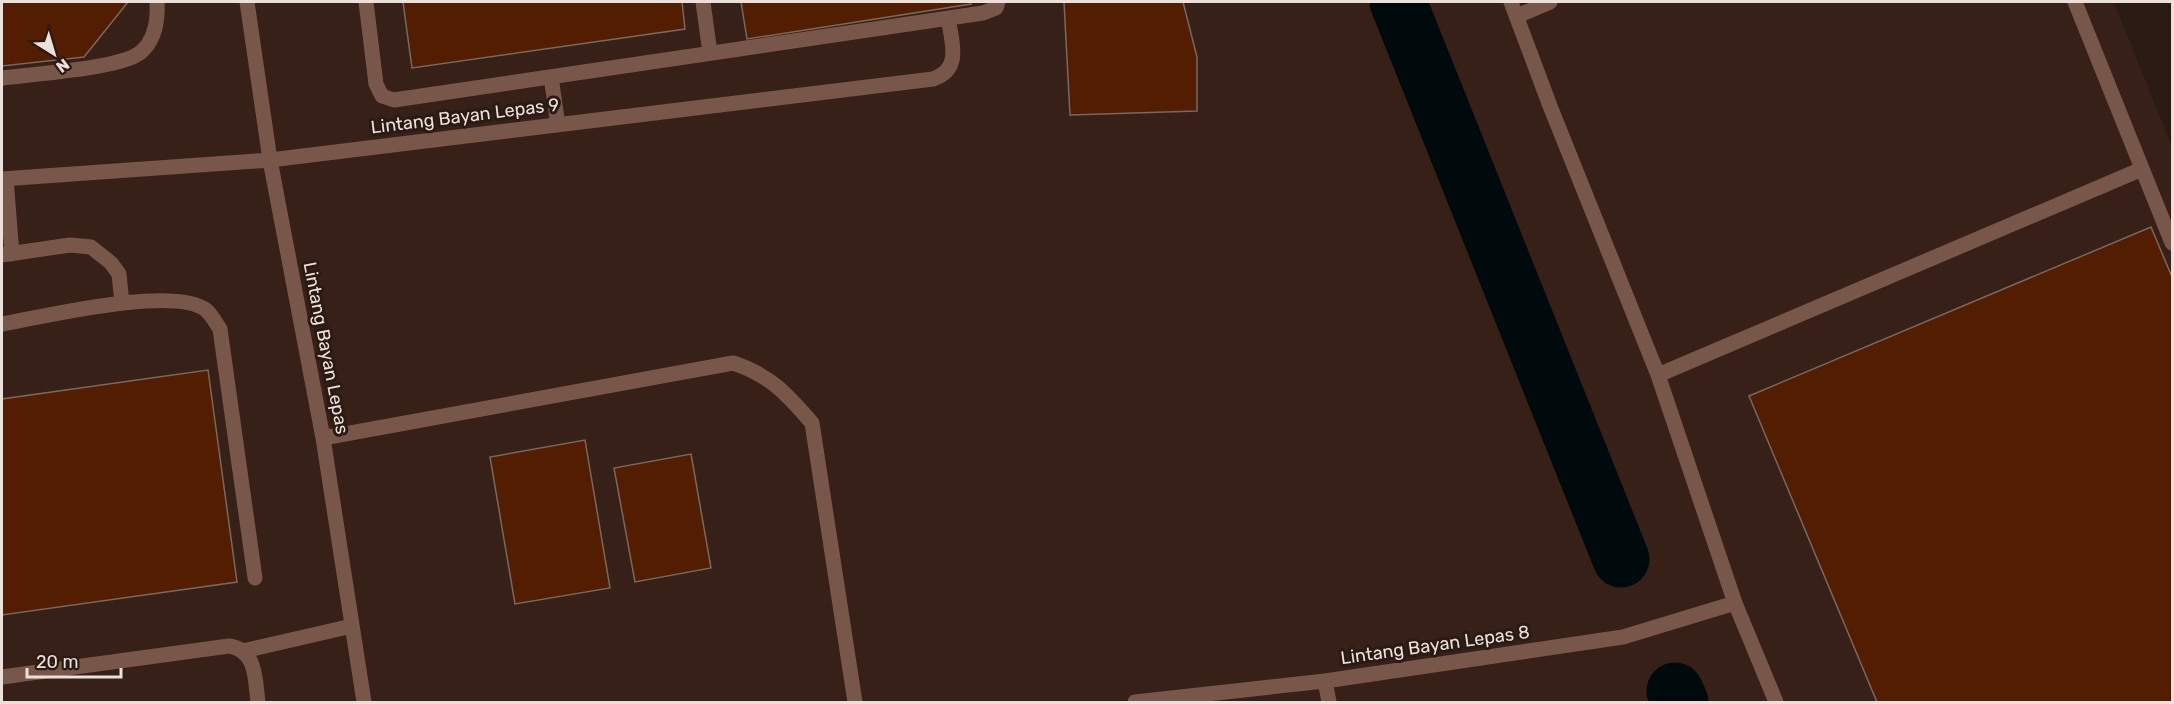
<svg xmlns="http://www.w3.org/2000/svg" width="2174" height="704" font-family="Rubik,sans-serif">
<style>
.built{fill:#372018}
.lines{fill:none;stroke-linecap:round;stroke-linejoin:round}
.river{stroke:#00090c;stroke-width:57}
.building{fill:#521d01;stroke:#7b675f;stroke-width:1.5}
.minor{stroke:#785649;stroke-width:15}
.labels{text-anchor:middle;stroke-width:6;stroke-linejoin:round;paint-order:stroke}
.street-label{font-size:18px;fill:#ece0db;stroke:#2b1a14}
</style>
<rect width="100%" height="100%" fill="#2b1a14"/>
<path class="built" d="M 2,2 L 2114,2 L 2172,147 L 2172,702 L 2,702 Z"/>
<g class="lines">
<path class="river" d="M 1398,2 L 1621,559
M 1675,691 L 1680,702"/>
</g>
<path class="building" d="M 2,2 L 128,2 L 84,57 L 2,66 Z
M 403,2 L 682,2 L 685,29 L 412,68 Z
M 741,2 L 971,2 L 971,4 L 747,39 Z
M 1064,2 L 1183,2 L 1197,57 L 1197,111 L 1070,115 Z
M 2151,227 L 2172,277 L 2172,702 L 1877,702 L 1749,396 Z
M 208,370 L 237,582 L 2,615 L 2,399 Z
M 585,440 L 610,588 L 515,604 L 490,457 Z
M 691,454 L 711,568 L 635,582 L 614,468 Z"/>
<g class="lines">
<path class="minor" d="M 247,2 L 270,160 L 323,438 L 364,702
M 366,2 L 376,84 L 382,96 L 394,100 L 983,13 L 996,8 L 998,2
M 703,2 L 710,53
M 1511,2 L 1550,106 L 1658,375 L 1735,603 L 1776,702
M 2075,2 L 2172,243
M 1517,16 L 1550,2
M 551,77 L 558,125
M 2,78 C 31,74 121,69 141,52 C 156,39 158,20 157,2
M 2,179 L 270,160 L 933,79 C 962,70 952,42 948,18
M 6,179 L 12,254
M 2,255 L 70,245 L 91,247 L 111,263 L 119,274 L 122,303
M 2,324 C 42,317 174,285 206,310 C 211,314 216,323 220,329 L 255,578
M 1658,375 L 2142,169
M 323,438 L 733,363 C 770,375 787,394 812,423 L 855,702
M 243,651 L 352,626
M 2,677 L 229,646 C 257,650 255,680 258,702
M 1325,681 L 1329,702
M 1135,702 L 1325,681 L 1623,637 L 1735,603"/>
</g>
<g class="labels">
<g class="street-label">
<text transform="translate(465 116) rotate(-7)" y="6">Lintang Bayan Lepas 9</text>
<text transform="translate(326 348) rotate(79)" y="6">Lintang Bayan Lepas</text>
<text transform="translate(1435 645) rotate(-8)" y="6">Lintang Bayan Lepas 8</text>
</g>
</g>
<rect width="2174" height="704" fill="none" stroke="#ece0db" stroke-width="6"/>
<g transform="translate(54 54) rotate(143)" stroke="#2b1a14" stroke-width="4.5" paint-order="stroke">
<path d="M0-4.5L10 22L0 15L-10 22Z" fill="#ece0db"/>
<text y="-9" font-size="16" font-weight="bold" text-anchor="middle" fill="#ece0db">N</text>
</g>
<path d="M27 668v9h94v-9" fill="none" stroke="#ece0db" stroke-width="3"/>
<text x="36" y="668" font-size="18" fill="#ece0db" stroke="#2b1a14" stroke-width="4.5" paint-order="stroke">20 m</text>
</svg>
